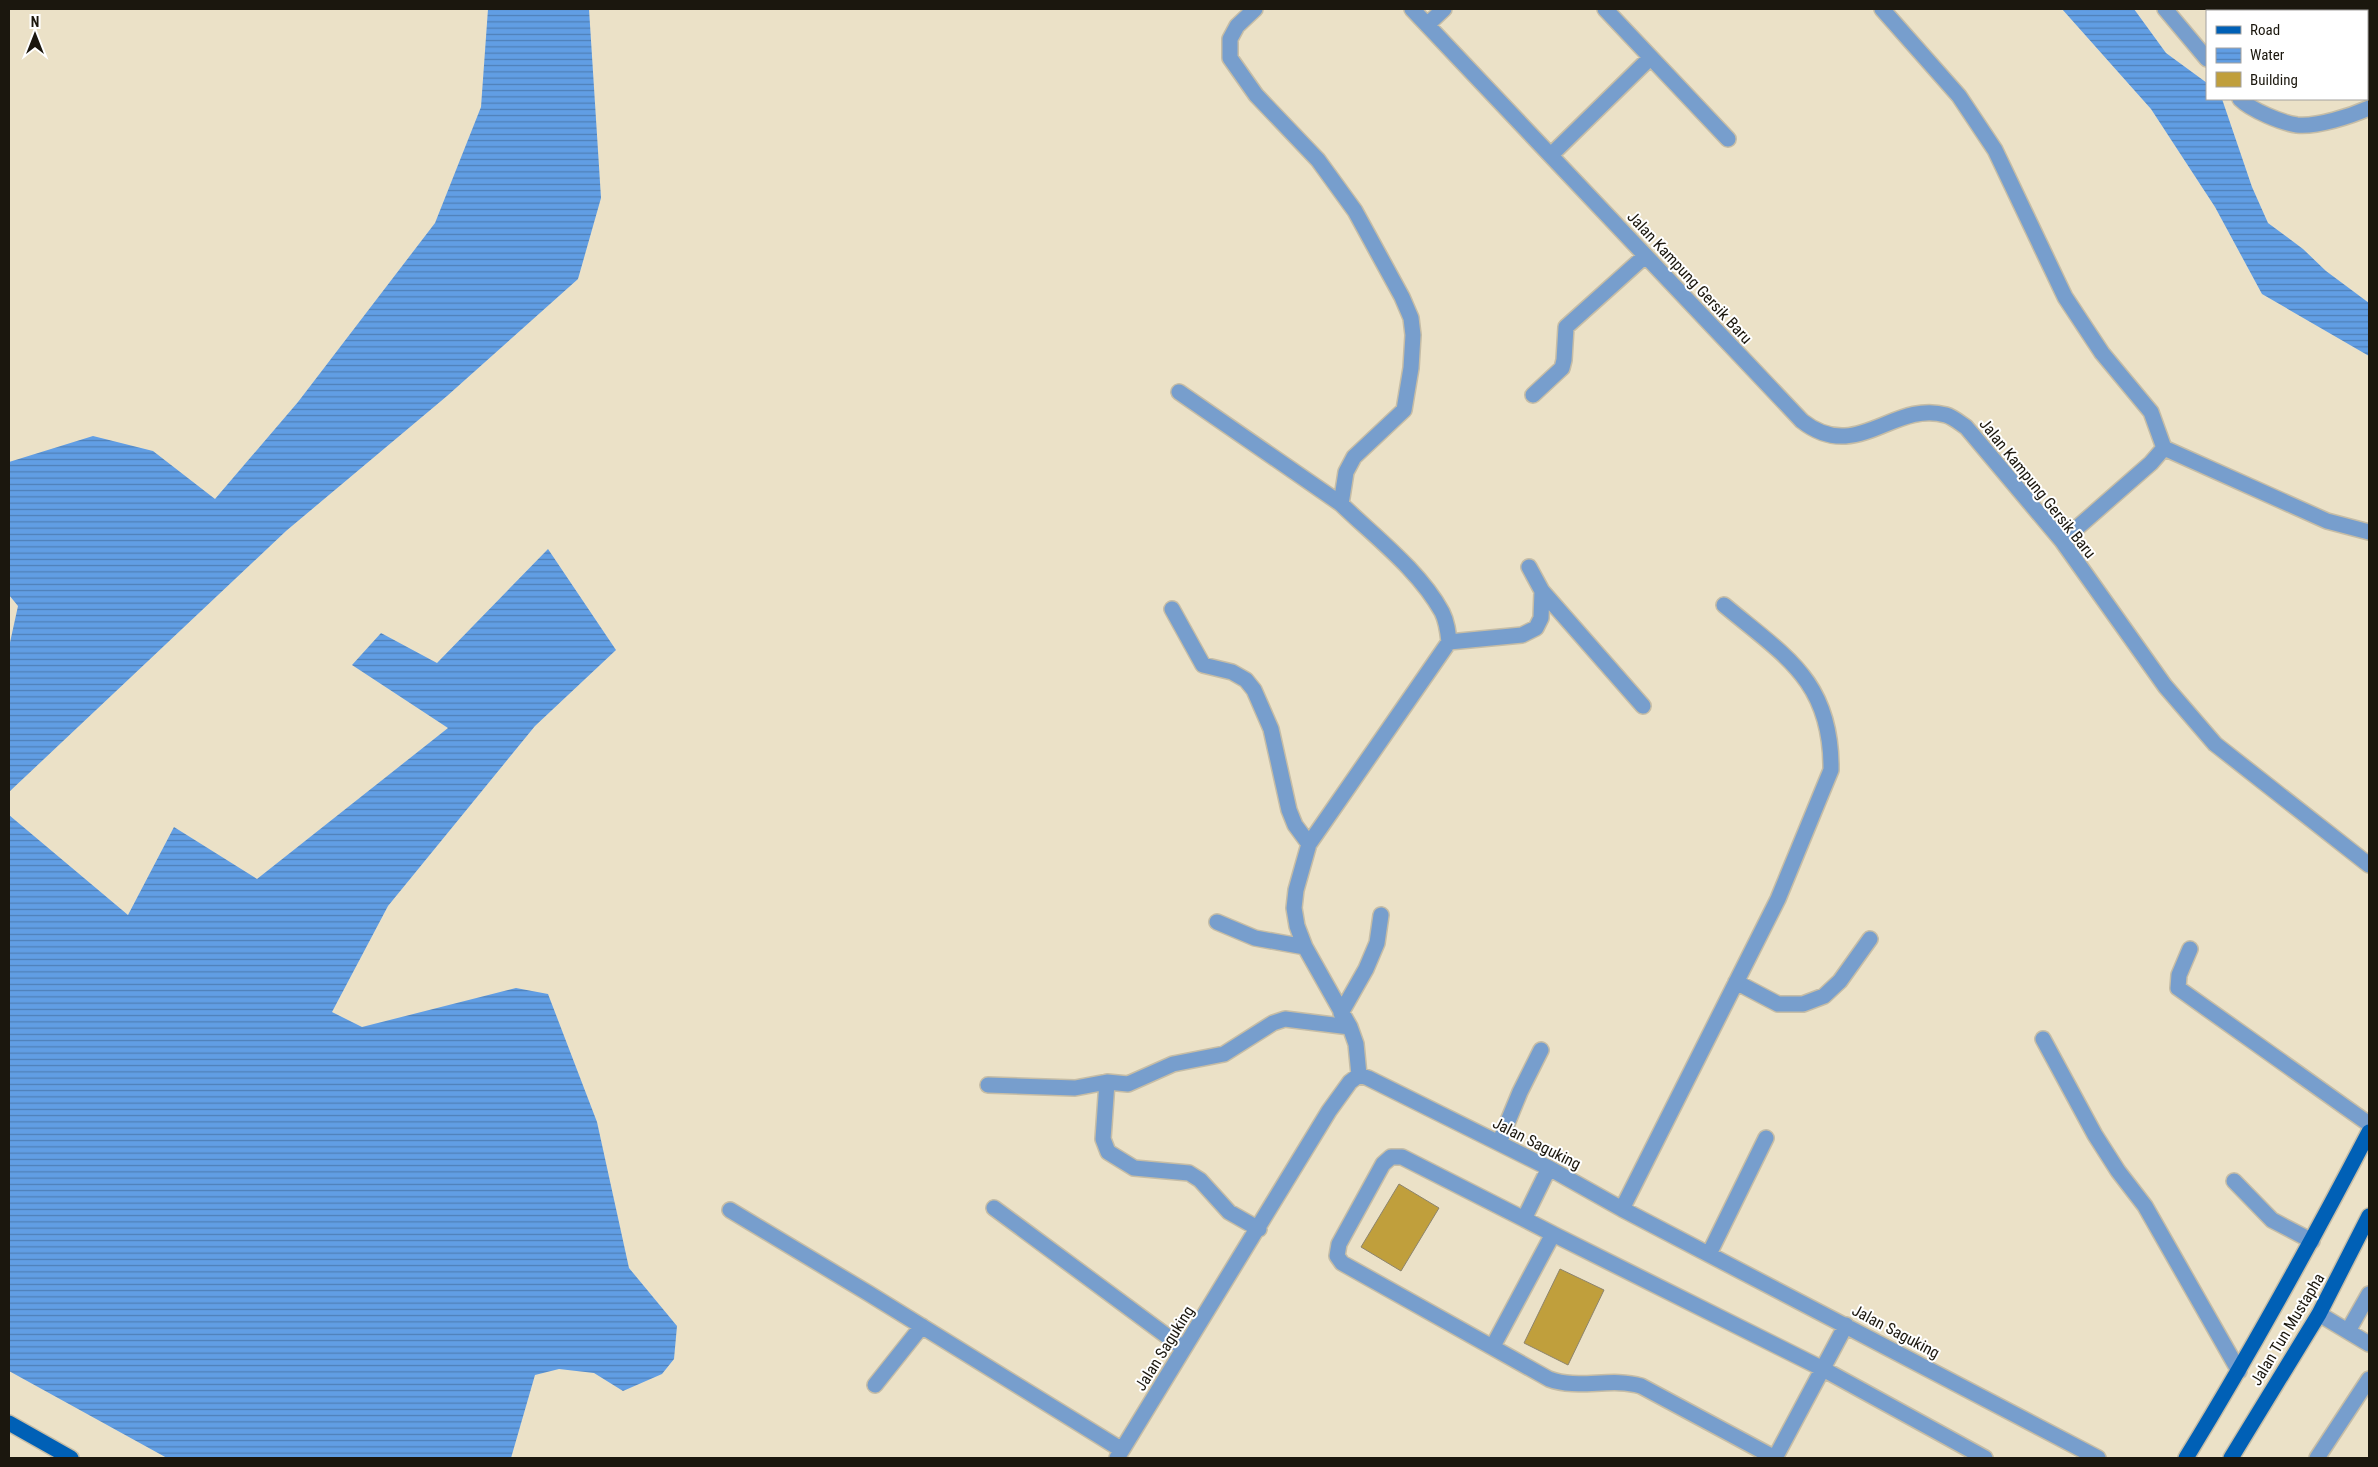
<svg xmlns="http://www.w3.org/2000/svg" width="2378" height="1467" font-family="'Roboto Condensed',sans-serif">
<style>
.water{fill:url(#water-rules)}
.building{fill:#c09f3c;stroke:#8d846c}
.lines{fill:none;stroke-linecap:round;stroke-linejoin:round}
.minor-casing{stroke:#c6bda6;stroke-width:18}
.major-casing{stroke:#c6bda6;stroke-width:18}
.minor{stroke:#779ecd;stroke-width:15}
.major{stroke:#0060b6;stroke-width:15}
.labels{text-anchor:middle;stroke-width:4;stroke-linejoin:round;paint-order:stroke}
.street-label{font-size:16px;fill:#1b170e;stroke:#fff}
</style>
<defs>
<pattern id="water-rules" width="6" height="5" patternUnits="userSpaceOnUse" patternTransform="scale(1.25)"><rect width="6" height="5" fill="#619ee4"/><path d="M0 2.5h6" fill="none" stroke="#4f80b7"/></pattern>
</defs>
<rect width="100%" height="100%" fill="#ebe1c7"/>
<path class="water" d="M 488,9 L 589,9 L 601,198 L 578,279 L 447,396 L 286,531 L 9,792 L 9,647 L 18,606 L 9,595 L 9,462 L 93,436 L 153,451 L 215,499 L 298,402 L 435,223 L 481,107 Z
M 2062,9 L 2134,9 L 2166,53 L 2207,83 L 2207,99 L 2222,99 L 2252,187 L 2268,223 L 2303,249 L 2326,271 L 2369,303 L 2369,356 L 2262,294 L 2215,207 L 2151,109 Z
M 548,549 L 616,650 L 535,726 L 388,906 L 332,1012 L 362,1027 L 516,988 L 548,994 L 597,1122 L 629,1268 L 677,1326 L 674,1359 L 662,1374 L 623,1391 L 594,1373 L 559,1369 L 535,1375 L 511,1458 L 167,1458 L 9,1371 L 9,815 L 128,915 L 174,827 L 257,879 L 448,728 L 352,665 L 381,633 L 437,663 Z"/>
<path class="building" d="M 1399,1184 L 1439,1208 L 1401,1271 L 1361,1247 Z
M 1560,1269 L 1604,1290 L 1568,1365 L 1524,1343 Z"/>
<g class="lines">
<g class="minor-casing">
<path id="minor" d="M 1255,9 L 1237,26 L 1230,39 L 1230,58 L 1256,95 L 1318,160 L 1355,211 L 1402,297 L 1411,318 L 1413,335 L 1411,368 L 1404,410 L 1354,457 L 1346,472 L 1341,504 C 1375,537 1419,570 1442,612 C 1447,622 1448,632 1449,642 L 1309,844 L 1296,890 L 1294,908 L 1297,926 L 1305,947 L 1350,1027 L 1356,1044 L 1359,1075
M 1412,9 L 1802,421 C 1857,464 1893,400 1946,415 C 1953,417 1960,423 1966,427 L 2062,541 L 2165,686 L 2215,744 L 2369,865
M 1605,9 L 1728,139
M 1882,9 L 1959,96 L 1995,150 L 2065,297 L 2102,353 L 2151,412 L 2164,448 L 2151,463 L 2062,541
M 2165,9 L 2207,59
M 1427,25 L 1444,9
M 2240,99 C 2251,110 2282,123 2297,125 C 2317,127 2351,116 2369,108
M 1551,155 L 1650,58
M 1179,392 L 1341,504
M 1533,395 L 1562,368 L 1564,360 L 1566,327 L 1645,256
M 2164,448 L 2327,521 L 2369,532
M 1542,591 L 1643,706
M 1172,609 L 1203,665 L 1232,672 L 1246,680 L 1254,690 L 1271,729 L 1289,810 L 1295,825 L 1309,844
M 1449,642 L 1522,635 L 1536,628 L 1541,618 L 1542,591 L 1529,567
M 1217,922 L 1255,938 L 1305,947
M 2190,949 L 2179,975 L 2178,988 L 2369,1124
M 1736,982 L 1778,1004 L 1803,1004 L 1824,996 L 1840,981 L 1870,939
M 1341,1013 L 1366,969 L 1377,943 L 1381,915
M 2043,1039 L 2095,1135 L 2118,1171 L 2145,1206 L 2239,1371
M 1359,1075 L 1368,1078 L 1549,1168 L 1622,1209 L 2098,1458
M 1107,1082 L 1103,1139 L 1108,1152 L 1134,1168 L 1189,1173 L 1200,1180 L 1229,1212 L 1259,1229
M 988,1085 L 1075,1088 L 1107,1082 L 1128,1084 L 1173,1064 L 1224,1054 L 1273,1023 L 1285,1019 L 1350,1027
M 1499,1143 L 1520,1092 L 1541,1050
M 1549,1168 L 1524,1219 L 1402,1157 L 1391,1157 L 1383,1164 L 1339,1244 L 1337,1256 L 1342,1263 L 1549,1379 C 1578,1390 1611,1377 1641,1386 L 1775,1458
M 2234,1181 L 2272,1220 L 2312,1241
M 994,1208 L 1183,1348
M 1622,1209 L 1778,899 L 1831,770 C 1832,681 1785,656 1724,605
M 730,1210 L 868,1293 L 1122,1450
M 1524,1219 L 1553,1234
M 1709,1254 L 1766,1138
M 2319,1314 L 2369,1344
M 2348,1331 L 2369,1294
M 1493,1346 L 1553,1234 L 1823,1369 L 1985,1458
M 875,1385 L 922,1326
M 1117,1458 L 1329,1111 L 1350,1082 L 1359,1075
M 1775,1458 L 1846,1325
M 2317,1458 L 2369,1379"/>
</g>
<g class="major-casing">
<path id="major" d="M 9,1423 L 71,1458
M 2186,1458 C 2251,1352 2311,1243 2369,1132
M 2231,1458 L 2319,1314 L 2369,1216"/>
</g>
<use href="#minor" class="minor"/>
<use href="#major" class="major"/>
</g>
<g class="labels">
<g class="street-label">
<text transform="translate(1690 277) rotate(47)" y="6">Jalan Kampung Gersik Baru</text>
<text transform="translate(2038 488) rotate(51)" y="6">Jalan Kampung Gersik Baru</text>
<text transform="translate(1537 1143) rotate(27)" y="6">Jalan Saguking</text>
<text transform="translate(2287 1329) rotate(-59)" y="6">Jalan Tun Mustapha</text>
<text transform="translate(1896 1331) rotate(28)" y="6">Jalan Saguking</text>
<text transform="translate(1164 1348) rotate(-58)" y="6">Jalan Saguking</text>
</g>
</g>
<rect width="2378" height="1467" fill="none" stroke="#1b170e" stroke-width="20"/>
<rect x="2206" y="10" width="162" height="90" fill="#ffffff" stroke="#a4a29f"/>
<rect x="2216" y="26" width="25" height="8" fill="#0060b6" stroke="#a4a29f"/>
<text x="2250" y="35" font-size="15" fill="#1b170e">Road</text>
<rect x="2216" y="48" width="25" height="15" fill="url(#water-rules)" stroke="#a4a29f"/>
<text x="2250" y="60" font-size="15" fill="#1b170e">Water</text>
<rect x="2216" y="72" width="25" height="15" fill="#c09f3c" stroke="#a4a29f"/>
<text x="2250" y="85" font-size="15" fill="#1b170e">Building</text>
<g transform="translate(35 35)" stroke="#ffffff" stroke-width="4" paint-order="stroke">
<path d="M0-4L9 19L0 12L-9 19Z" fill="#1b170e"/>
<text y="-8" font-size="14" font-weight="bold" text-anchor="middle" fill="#1b170e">N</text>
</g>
</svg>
